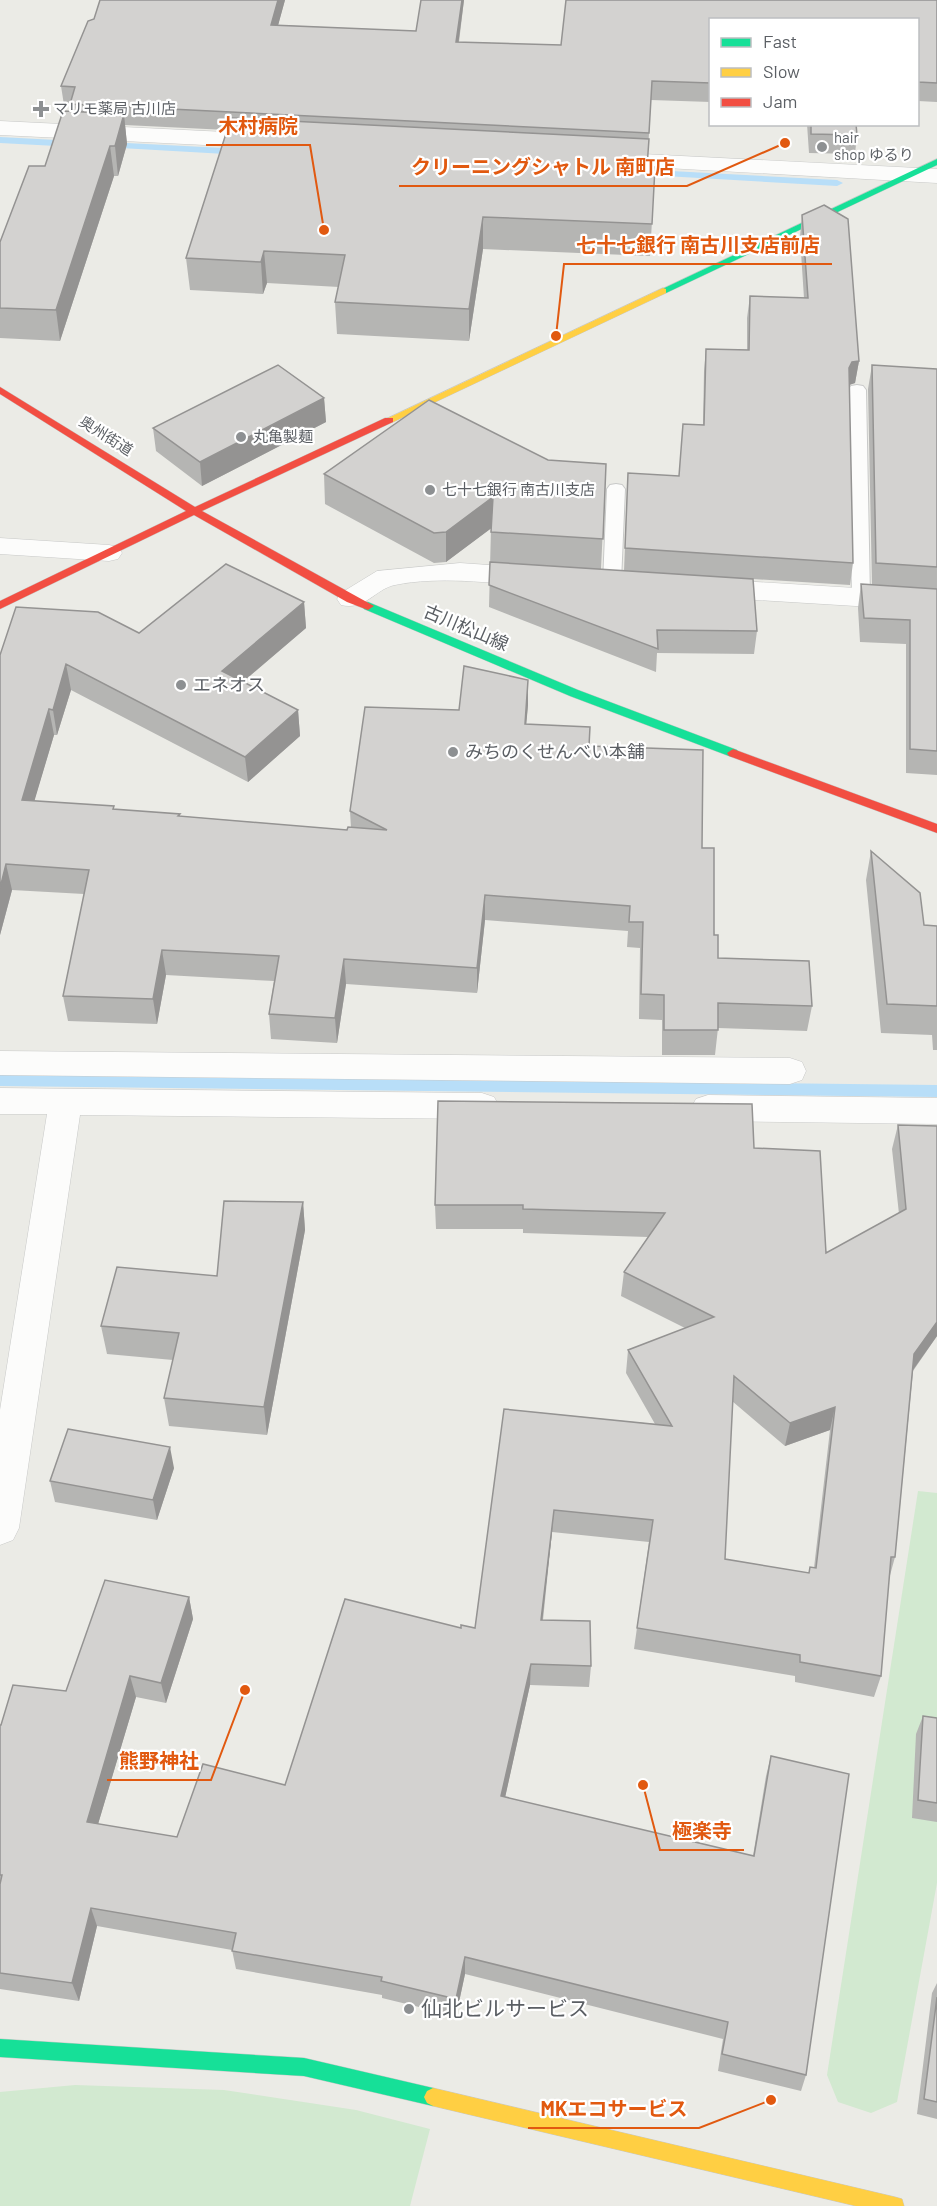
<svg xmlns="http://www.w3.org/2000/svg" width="937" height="2206" font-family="Barlow,'Noto Sans JP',sans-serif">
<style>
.green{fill:#d2e9d0}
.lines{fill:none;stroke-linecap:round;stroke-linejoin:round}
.stream{fill:#b8def8;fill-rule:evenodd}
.lane-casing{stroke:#c8c9c8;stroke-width:2}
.street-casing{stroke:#c8c9c8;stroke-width:1}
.fast-casing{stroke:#c7c8c6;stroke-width:1}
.slow-casing{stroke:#c7c8c6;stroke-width:1}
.jam-casing{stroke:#c7c8c6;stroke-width:1}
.lane{fill:#fcfcfb;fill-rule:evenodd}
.street{fill:#fcfcfb;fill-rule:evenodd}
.fast{fill:#16e098;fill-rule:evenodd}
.slow{fill:#ffcf43;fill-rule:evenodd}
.jam{fill:#f24e42;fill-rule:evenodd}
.wall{fill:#b5b5b3;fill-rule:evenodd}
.shaded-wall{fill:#949392}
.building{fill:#d3d2d0;stroke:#949392;stroke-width:1.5;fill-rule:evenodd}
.poi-dot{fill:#8d9092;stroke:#fff;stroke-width:2}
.labels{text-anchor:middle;stroke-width:4.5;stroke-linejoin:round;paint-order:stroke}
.far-poi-label{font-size:15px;fill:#5b5f64;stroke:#fff;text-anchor:start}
.far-street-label{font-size:15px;fill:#5b5f64;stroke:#fff}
.street-label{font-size:18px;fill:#5b5f64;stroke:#fff}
.poi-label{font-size:18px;fill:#5b5f64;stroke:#fff;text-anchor:start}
.near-poi-label{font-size:21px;fill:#5b5f64;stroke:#fff;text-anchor:start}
.leader{fill:none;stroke:#e15910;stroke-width:2}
.callout-dot{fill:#e15910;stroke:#fff;stroke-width:2}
.callout-label{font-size:20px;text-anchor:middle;font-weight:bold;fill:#e15910;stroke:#fff;stroke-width:4.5;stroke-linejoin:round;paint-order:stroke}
</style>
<rect width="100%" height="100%" fill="#ebebe6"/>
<path class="green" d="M 918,1491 L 937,1493 L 937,1883 L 897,2102 L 871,2113 L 838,2102 L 827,2075 Z
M 75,2085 L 224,2090 L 356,2110 L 430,2129 L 410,2206 L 0,2206 L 0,2092 Z"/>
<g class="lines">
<path class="stream" d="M 0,137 L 75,141 L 81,144 L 75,147 L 0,143 Z
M 107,142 L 243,149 L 249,152 L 243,155 L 103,147 L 101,145 Z
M 634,169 L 837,180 L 843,183 L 837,186 L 630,174 L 628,172 Z
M 0,1074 L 937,1085 L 937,1097 L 0,1086 Z"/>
<g class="lane-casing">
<path id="lane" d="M 857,385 L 863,386 L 866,390 L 870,597 L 868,601 L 854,601 L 852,597 L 848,390 L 851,386 Z
M 616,484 L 622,485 L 625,489 L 621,582 L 619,586 L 605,586 L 603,582 L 607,489 L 610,485 Z"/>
</g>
<g class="street-casing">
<path id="street" d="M 0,121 L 267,134 L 275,136 L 278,141 L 275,146 L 267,148 L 0,135 Z
M 603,152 L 937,169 L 937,183 L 595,164 L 592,159 L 595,154 Z
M 0,538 L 109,545 L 118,547 L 122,553 L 118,559 L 109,561 L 0,554 Z
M 460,563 L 534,568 L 544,571 L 548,577 L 544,583 L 534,586 C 490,583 439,576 395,585 C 375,589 365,611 341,605 L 337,599 L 341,593 L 377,571 Z
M 708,579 L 937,593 L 937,611 L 708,597 L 698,594 L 694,588 L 698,582 Z
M 0,1051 L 790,1058 L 802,1062 L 806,1071 L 802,1080 L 790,1084 L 0,1075 Z
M 0,1088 L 482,1093 L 494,1097 L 499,1106 L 494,1115 L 482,1119 L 80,1115 L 19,1528 L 13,1540 L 0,1545 L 0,1410 L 47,1114 L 0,1114 Z
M 708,1095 L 937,1098 L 937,1124 L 708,1121 L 696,1117 L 691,1108 L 696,1099 Z"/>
</g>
<g class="fast-casing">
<path id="fast" d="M 937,159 L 937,165 L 666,293 L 658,291 Z
M 368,602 L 578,690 L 737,750 L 739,753 L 733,757 L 729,756 L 570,696 L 364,609 L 362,606 Z
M 0,2039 L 304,2058 L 433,2088 L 439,2091 L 442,2097 L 439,2103 L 433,2106 L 304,2076 L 0,2057 Z"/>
</g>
<g class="slow-casing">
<path id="slow" d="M 663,288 L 666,289 L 666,293 L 393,422 L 389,423 L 384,420 Z
M 433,2088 L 895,2197 L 902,2199 L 904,2206 L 856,2206 L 433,2106 L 427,2103 L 424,2097 L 427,2091 Z"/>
</g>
<g class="jam-casing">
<path id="jam" d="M 0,387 L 195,507 L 385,418 L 393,418 L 393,422 L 202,511 L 374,606 L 368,610 L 347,602 L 194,515 L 0,609 L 0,601 L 186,511 L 0,394 Z
M 733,749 L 937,824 L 937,833 L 729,756 L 727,753 Z"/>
</g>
<use href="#lane" class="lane"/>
<use href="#street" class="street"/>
<use href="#fast" class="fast"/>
<use href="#slow" class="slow"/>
<use href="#jam" class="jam"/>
</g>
<path class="wall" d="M 100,0 L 285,0 L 278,25 L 416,31 L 421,0 L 464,0 L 459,42 L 561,45 L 566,0 L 937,0 L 937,102 L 918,101 L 918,20 L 711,20 L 711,102 L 651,100 L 647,167 L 655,167 L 650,256 L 483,249 L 469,341 L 337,334 L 335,302 L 339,287 L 267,283 L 263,294 L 190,290 L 186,258 L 227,130 L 125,125 L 127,144 L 118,176 L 114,176 L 60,341 L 0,338 L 0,242 L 29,166 L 45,166 L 63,111 L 71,111 L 70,105 L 64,105 L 61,86 L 88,21 L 94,19 Z
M 807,124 L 856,124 L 857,135 L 855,154 L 809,153 Z
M 802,215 L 859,361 L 855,383 L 849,385 L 853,563 L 850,585 L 753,579 L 757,631 L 754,654 L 657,653 L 656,672 L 489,607 L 491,528 L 446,562 L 434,563 L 325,504 L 324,474 L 548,460 L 606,464 L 601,569 L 624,571 L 627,495 L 679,476 L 703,425 L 704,371 L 706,349 L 747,350 L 747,318 L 750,296 L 804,298 L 800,237 Z
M 872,365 L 937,369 L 937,775 L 906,773 L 906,644 L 860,642 L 858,608 L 861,584 L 872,585 L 868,389 Z
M 324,398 L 326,422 L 202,486 L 156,451 L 153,428 Z
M 304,602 L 306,628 L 243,682 L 298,710 L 300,736 L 248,782 L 71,690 L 57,735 L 54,735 L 34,801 L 115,809 L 180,814 L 180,816 L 347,830 L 351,828 L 350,811 L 459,710 L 528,705 L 526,724 L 589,746 L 702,848 L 718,958 L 812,1006 L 807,1031 L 718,1028 L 715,1055 L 662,1055 L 662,1020 L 639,1019 L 640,948 L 627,947 L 628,931 L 485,920 L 477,993 L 346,984 L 337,1043 L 271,1039 L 269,1014 L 274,981 L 166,975 L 157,1024 L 68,1021 L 63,996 L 84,894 L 12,890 L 0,935 L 0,655 L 139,633 Z
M 871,851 L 924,925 L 937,926 L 937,1050 L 933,1050 L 932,1035 L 881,1033 L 866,880 Z
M 898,1125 L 937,1126 L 937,1336 L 913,1371 L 895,1557 L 889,1579 L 881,1676 L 874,1697 L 795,1682 L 795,1676 L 634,1649 L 649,1542 L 552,1532 L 543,1620 L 591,1666 L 589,1687 L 530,1685 L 505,1797 L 753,1856 L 766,1776 L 771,1756 L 806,2075 L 801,2091 L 718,2071 L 723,2039 L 465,1974 L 456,2016 L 382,1998 L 382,1995 L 236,1969 L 232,1950 L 97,1926 L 79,2001 L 0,1989 L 0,1725 L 1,1725 L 66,1691 L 189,1597 L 193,1619 L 166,1703 L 136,1697 L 98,1824 L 177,1837 L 285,1785 L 461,1628 L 475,1628 L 504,1409 L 655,1424 L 626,1373 L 628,1350 L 685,1328 L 621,1296 L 624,1272 L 648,1237 L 523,1233 L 523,1229 L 436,1229 L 435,1205 L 754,1148 L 826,1253 L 899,1214 L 892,1149 ZM 732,1401 L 785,1446 L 830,1430 L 814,1568 L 810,1567 L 809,1573 L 725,1559 Z
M 303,1202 L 305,1230 L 267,1435 L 169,1426 L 164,1398 L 173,1360 L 107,1354 L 101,1326 L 217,1276 Z
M 174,1468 L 157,1520 L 55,1502 L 50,1481 Z
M 923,1716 L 937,1718 L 937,1822 L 912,1818 L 916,1734 Z
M 937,1983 L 937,2119 L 917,2114 L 932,1993 Z"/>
<path class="shaded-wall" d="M 278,0 L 285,0 L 273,44 L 271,25 Z
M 462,0 L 464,0 L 456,61 L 456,42 Z
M 124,114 L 127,144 L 118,176 L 115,146 Z
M 110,146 L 114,176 L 60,341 L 56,310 Z
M 483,217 L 483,249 L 469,341 L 469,309 Z
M 264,251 L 267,283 L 263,294 L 261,262 Z
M 859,361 L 855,383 L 849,385 L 849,368 L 852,362 Z
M 324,398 L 326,422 L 202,486 L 200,462 Z
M 493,497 L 493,527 L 446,562 L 446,532 Z
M 304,602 L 306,628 L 225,697 L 222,671 Z
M 66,664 L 71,690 L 57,735 L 53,710 Z
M 528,680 L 528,705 L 524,750 L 525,724 Z
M 49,709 L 54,735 L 27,826 L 22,800 Z
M 298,710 L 300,736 L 248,782 L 245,757 Z
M 6,864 L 12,890 L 0,935 L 0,888 Z
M 485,895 L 485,920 L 477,993 L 477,968 Z
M 162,950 L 166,975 L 157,1024 L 153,999 Z
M 344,959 L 346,984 L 337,1043 L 335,1018 Z
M 303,1202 L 305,1230 L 267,1435 L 264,1407 Z
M 937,1322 L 937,1336 L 908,1377 L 914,1354 Z
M 835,1407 L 830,1430 L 785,1446 L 790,1423 Z
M 170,1447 L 174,1468 L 157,1520 L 153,1500 Z
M 554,1510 L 552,1532 L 540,1641 L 541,1620 Z
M 189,1597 L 193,1619 L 166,1703 L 161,1683 Z
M 531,1664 L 530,1685 L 501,1816 L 501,1796 Z
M 130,1676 L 136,1697 L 93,1841 L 87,1822 Z
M 91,1908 L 97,1926 L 79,2001 L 72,1983 Z
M 465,1957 L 465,1974 L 456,2016 L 456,1999 Z"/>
<path class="building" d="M 100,0 L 278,0 L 271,25 L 416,31 L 421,0 L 462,0 L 456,42 L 561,45 L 566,0 L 937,0 L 937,83 L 918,82 L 918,20 L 711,20 L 711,83 L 652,81 L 649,133 L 70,104 L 75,87 L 61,86 L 88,21 L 94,19 Z
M 63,111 L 124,114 L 115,146 L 110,146 L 56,310 L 0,308 L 0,242 L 29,166 L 45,166 Z
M 231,118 L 649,139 L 647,167 L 655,167 L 652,224 L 483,217 L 469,309 L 335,302 L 345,255 L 264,251 L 261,262 L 186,258 Z
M 811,124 L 856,124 L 857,135 L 811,134 Z
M 824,205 L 848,219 L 859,361 L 852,362 L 849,368 L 853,563 L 625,548 L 628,473 L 679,476 L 683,424 L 704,425 L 706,349 L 749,350 L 750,296 L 808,298 L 802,215 Z
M 278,365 L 324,398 L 200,462 L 153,428 Z
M 872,365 L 937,369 L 937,567 L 876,563 Z
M 429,400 L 548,460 L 606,464 L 603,539 L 491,532 L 493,497 L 446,532 L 434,533 L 324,474 Z
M 490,562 L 753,579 L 757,631 L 657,630 L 658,649 L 489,585 Z
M 226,564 L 304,602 L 222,671 L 298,710 L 245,757 L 66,664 L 53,710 L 49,709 L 22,800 L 114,806 L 113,809 L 180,814 L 178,816 L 347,830 L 348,827 L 387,830 L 350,811 L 365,707 L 459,710 L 464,666 L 528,680 L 525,724 L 590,727 L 589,746 L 703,750 L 702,848 L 714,848 L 714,935 L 718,935 L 718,958 L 809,961 L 812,1006 L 718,1003 L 718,1030 L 664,1030 L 664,995 L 641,994 L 643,922 L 629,922 L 630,906 L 485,895 L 477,968 L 344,959 L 335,1018 L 269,1014 L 279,956 L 162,950 L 153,999 L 63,996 L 89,870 L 6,864 L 0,888 L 0,655 L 16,607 L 98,612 L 139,633 Z
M 861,584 L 937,589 L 937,751 L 910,749 L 910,620 L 864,618 Z
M 871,851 L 920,893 L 924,925 L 937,926 L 937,1006 L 887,1004 Z
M 438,1101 L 752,1104 L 754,1148 L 820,1151 L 826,1253 L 906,1209 L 898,1125 L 937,1126 L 937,1322 L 914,1354 L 895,1557 L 891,1557 L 881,1676 L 800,1662 L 800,1655 L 637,1628 L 653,1520 L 554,1510 L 541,1620 L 590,1621 L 591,1666 L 531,1664 L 501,1796 L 754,1856 L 771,1756 L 849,1774 L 806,2075 L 722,2054 L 728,2022 L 465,1957 L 456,1999 L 381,1981 L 382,1977 L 232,1951 L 236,1933 L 91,1908 L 72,1983 L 0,1973 L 0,1884 L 2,1875 L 0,1875 L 0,1725 L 1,1725 L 13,1685 L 66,1691 L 105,1580 L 189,1597 L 161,1683 L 130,1676 L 87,1822 L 177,1837 L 203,1764 L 285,1785 L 345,1599 L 461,1628 L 461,1625 L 475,1628 L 504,1409 L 672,1426 L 628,1350 L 714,1317 L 624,1272 L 665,1213 L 523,1209 L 523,1205 L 435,1205 ZM 734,1376 L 790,1423 L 835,1407 L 816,1568 L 810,1567 L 809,1573 L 725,1559 Z
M 224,1201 L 303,1202 L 264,1407 L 164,1398 L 179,1333 L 101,1326 L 117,1267 L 217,1276 Z
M 68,1429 L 170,1447 L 153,1500 L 50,1481 Z
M 923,1716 L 937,1718 L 937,1803 L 918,1800 Z
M 937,1997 L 937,2102 L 924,2099 Z"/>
<g class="poi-dot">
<path d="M38 100h6v6h6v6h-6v6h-6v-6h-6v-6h6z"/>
<circle cx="822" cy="147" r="6"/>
<circle cx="241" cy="437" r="6"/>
<circle cx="430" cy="490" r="6"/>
<circle cx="181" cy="685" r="6"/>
<circle cx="453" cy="752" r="6"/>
<circle cx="409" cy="2009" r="6"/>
</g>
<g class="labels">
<g class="far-poi-label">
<text x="53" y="114">マリモ薬局 古川店</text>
<text x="834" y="143">hair<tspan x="834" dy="17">shop ゆるり</tspan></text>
<text x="253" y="442">丸亀製麺</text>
<text x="442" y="495">七十七銀行 南古川支店</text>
</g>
<g class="far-street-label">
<text transform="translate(106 436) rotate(32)" y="5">奥州街道</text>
</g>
<g class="street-label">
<text transform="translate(466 628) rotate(23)" y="6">古川松山線</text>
</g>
<g class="poi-label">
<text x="193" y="691">エネオス</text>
<text x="465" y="758">みちのくせんべい本舗</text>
</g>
<g class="near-poi-label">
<text x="421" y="2016">仙北ビルサービス</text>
</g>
</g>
<path class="leader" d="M324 230L310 145H206M785 143L687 186H399M556 336L564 264H832M245 1690L211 1780H107M643 1785L660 1850H744M771 2100L699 2128H528"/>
<g class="callout-dot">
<circle cx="324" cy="230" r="6"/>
<circle cx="785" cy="143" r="6"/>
<circle cx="556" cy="336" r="6"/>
<circle cx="245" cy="1690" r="6"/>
<circle cx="643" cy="1785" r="6"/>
<circle cx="771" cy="2100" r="6"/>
</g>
<g class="callout-label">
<text x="258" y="133">木村病院</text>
<text x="543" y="174">クリーニングシャトル 南町店</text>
<text x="698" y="252">七十七銀行 南古川支店前店</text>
<text x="159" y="1768">熊野神社</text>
<text x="702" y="1838">極楽寺</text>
<text x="614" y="2116">MKエコサービス</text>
</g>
<rect x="709" y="18" width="210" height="108" fill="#ffffff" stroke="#bdbfc1" stroke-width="1.5"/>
<rect x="721" y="38" width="30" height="9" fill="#16e098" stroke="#bdbfc1" stroke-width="1.5"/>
<text x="763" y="48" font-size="18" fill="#5b5f64">Fast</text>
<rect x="721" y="68" width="30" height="9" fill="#ffcf43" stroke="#bdbfc1" stroke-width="1.5"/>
<text x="763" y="78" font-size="18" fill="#5b5f64">Slow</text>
<rect x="721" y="98" width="30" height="9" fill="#f24e42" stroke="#bdbfc1" stroke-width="1.5"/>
<text x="763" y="108" font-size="18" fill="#5b5f64">Jam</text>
</svg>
